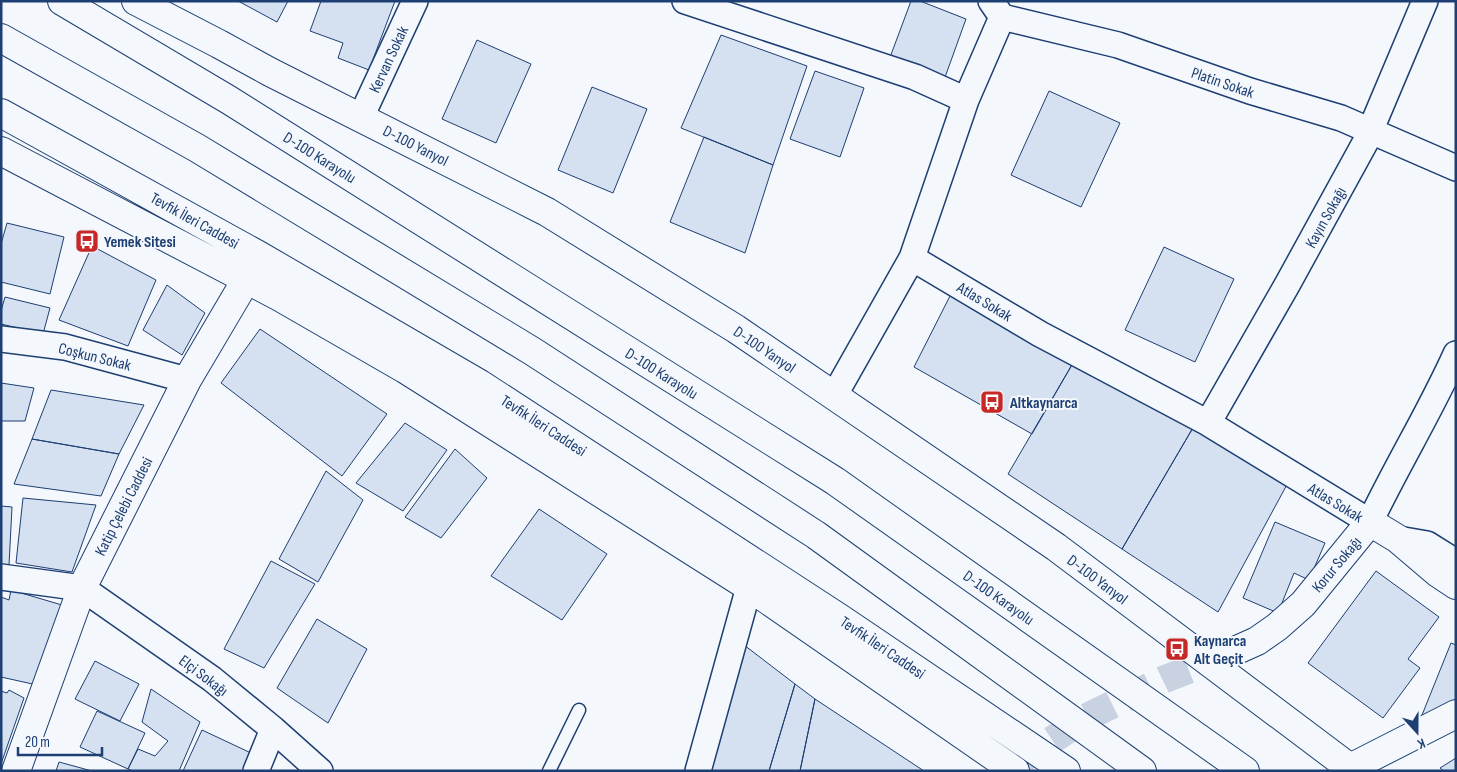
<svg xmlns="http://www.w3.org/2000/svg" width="1457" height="772" font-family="'Sofia Sans Condensed',sans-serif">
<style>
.building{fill:#d5e0f0;stroke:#1d3f73}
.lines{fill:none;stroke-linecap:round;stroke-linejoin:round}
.secondary-tunnel{stroke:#c9d2e0;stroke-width:28;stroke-dasharray:28 14;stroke-linecap:butt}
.lane-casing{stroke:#1d3f73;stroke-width:15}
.street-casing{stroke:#1d3f73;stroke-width:28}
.secondary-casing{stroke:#1d3f73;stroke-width:30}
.primary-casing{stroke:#1d3f73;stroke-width:30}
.highway-casing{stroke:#1d3f73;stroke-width:30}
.lane{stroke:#f4f7fb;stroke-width:12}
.street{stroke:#f4f7fb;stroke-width:25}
.secondary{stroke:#f4f7fb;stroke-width:28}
.primary{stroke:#f4f7fb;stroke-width:28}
.highway{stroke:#f4f7fb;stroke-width:28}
.labels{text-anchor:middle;stroke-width:4;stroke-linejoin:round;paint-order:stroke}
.street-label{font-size:16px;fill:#1d3f73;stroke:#f4f7fb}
.poi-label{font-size:16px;font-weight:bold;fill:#1d3f73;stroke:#f4f7fb;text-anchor:start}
</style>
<rect width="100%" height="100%" fill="#f4f7fb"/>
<path class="building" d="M 238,1 L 288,1 L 277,22 Z
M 321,1 L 395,1 L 369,70 L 338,58 L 343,43 L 310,31 Z
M 911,1 L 920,1 L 966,19 L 944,80 L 889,60 Z
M 721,35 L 807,66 L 773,165 L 681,128 Z
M 477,40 L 531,64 L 496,143 L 442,119 Z
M 815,71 L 864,88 L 840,157 L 790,139 Z
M 592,87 L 647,109 L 613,193 L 558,170 Z
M 1049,91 L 1120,123 L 1081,207 L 1011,175 Z
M 704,137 L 773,165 L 745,253 L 670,222 Z
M 7,223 L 64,237 L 50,294 L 1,282 L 1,244 Z
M 92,246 L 156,280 L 128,346 L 59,320 Z
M 1164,247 L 1234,279 L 1195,362 L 1125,330 Z
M 167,285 L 205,313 L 182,355 L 143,330 Z
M 951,294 L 1073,363 L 1032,434 L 914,367 Z
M 5,297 L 50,308 L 43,334 L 1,324 L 1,311 Z
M 260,329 L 387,414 L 342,476 L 221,383 Z
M 1073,363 L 1194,426 L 1122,549 L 1008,474 Z
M 1,383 L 34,388 L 25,421 L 1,421 Z
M 51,390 L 144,405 L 119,454 L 32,439 Z
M 405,423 L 447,450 L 403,511 L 356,483 Z
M 1194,426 L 1290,479 L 1218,612 L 1122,549 Z
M 32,439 L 119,454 L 101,496 L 14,484 Z
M 455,449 L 487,478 L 441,538 L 405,517 Z
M 326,471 L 363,500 L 318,582 L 279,559 Z
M 23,498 L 96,505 L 72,572 L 16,563 Z
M 1,506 L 12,507 L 9,565 L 1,564 Z
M 539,509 L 607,554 L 562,620 L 491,576 Z
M 1275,522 L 1325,543 L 1309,580 L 1294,573 L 1278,613 L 1243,598 Z
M 271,561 L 315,584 L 264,668 L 224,649 Z
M 1376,571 L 1439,617 L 1408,659 L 1420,668 L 1383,718 L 1308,663 Z
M 11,590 L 62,605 L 37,685 L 1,677 L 1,597 L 9,600 Z
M 317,619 L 367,649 L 328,723 L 277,688 Z
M 1451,643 L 1456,645 L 1456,705 L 1433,719 L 1422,715 Z
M 744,645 L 795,684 L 769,771 L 709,771 Z
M 95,661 L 139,684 L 120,721 L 75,699 Z
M 795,684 L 815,699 L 800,771 L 769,771 Z
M 151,689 L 200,722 L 179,771 L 133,771 L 128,769 L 138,749 L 155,756 L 168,741 L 142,722 Z
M 9,690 L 24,698 L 1,764 L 1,691 L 7,693 Z
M 815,699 L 924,771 L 800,771 Z
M 97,711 L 145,733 L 128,769 L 80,747 Z
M 202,730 L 251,753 L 243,771 L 183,771 Z
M 1456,758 L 1456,771 L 1444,771 L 1440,768 Z
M 59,762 L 92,771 L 56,771 Z"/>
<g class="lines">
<path class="secondary-tunnel" d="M 1017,763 L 1087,717 L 1165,679 L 1219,658"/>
<g class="lane-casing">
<path id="lane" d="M 549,771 L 579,710"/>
</g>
<g class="street-casing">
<path id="street" d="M 685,1 L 915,77 L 966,100 L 912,258 L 1040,334 L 1208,423 L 1370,522 C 1397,465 1430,412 1456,354
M 991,1 L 1002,17 L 1118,45 L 1250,91 L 1341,118 L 1456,168
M 966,100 L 1002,17
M 361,117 L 415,1
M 1,339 L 65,347 L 187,380
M 834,396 L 912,258
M 1208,423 L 1287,285 L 1366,141 L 1425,1
M 1398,539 L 1427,544 L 1456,562
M 1,577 L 82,588 L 212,679 L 273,729 L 320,771
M 256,771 L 273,729
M 698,771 L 749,587"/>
</g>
<g class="secondary-casing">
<path id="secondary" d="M 136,1 L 219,44 L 270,72 L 547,212 L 736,329 L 1056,547 L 1354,771
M 1219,658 L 1257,641 L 1277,627 L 1303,604 L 1370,522 L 1398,539 L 1438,573 L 1456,585
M 1350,768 L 1456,714
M 16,771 L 82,588 L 187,380 L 259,258"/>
</g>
<g class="primary-casing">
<path id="primary" d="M 1,113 L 260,256 L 480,384 L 841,619 L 1066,771
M 1,151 L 280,297 L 405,369 L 749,587 L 1015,771"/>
</g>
<g class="highway-casing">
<path id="highway" d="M 62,1 L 229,100 L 835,481 L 1245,771
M 1,38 L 197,148 L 532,351 L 816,535 L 1142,771"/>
</g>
<use href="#lane" class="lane"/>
<use href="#street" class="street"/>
<use href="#secondary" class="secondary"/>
<use href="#primary" class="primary"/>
<use href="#highway" class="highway"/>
</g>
<defs>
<g id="bus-square" transform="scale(1.25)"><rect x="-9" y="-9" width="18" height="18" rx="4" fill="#c62828" stroke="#f4f7fb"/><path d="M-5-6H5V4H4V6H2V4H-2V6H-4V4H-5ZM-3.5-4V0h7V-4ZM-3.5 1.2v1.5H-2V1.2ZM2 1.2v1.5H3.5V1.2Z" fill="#fff"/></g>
</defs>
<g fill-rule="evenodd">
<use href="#bus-square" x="87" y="241"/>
<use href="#bus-square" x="992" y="402"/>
<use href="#bus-square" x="1177" y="649"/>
</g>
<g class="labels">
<g class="street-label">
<text transform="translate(388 59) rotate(-65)" y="6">Kervan Sokak</text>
<text transform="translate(1223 82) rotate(19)" y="6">Platin Sokak</text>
<text transform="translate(416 145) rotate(27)" y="6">D-100 Yanyol</text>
<text transform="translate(320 157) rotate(32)" y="6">D-100 Karayolu</text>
<text transform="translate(1325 217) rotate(-61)" y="6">Kayın Sokağı</text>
<text transform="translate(195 220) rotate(29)" y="6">Tevfik İleri Caddesi</text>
<text transform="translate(985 301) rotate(31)" y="6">Atlas Sokak</text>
<text transform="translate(765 349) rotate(34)" y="6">D-100 Yanyol</text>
<text transform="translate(95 356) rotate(14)" y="6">Coşkun Sokak</text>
<text transform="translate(662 373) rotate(32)" y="6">D-100 Karayolu</text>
<text transform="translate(544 425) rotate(33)" y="6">Tevfik İleri Caddesi</text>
<text transform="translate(1336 502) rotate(31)" y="6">Atlas Sokak</text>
<text transform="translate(123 506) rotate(-63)" y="6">Katip Çelebi Caddesi</text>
<text transform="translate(1336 564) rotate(-50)" y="6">Korur Sokağı</text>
<text transform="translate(1098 579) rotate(37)" y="6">D-100 Yanyol</text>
<text transform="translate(999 597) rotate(35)" y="6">D-100 Karayolu</text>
<text transform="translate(883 647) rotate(34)" y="6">Tevfik İleri Caddesi</text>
<text transform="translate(204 675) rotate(37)" y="6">Elçi Sokağı</text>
</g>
<g class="poi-label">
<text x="104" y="247">Yemek Sitesi</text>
<text x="1010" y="408">Altkaynarca</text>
<text x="1194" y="646">Kaynarca<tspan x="1194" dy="18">Alt Geçit</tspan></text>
</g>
</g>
<rect width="1457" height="772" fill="none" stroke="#1d3f73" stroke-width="5"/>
<g transform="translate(1417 732) rotate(159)" stroke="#f4f7fb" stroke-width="4" paint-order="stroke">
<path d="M0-4L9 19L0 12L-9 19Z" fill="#1d3f73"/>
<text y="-8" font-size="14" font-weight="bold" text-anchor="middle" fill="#1d3f73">K</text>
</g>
<path d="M18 747v8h84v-8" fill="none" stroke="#1d3f73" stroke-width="2.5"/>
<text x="25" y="747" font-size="15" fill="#1d3f73" stroke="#f4f7fb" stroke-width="4" paint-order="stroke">20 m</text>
</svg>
